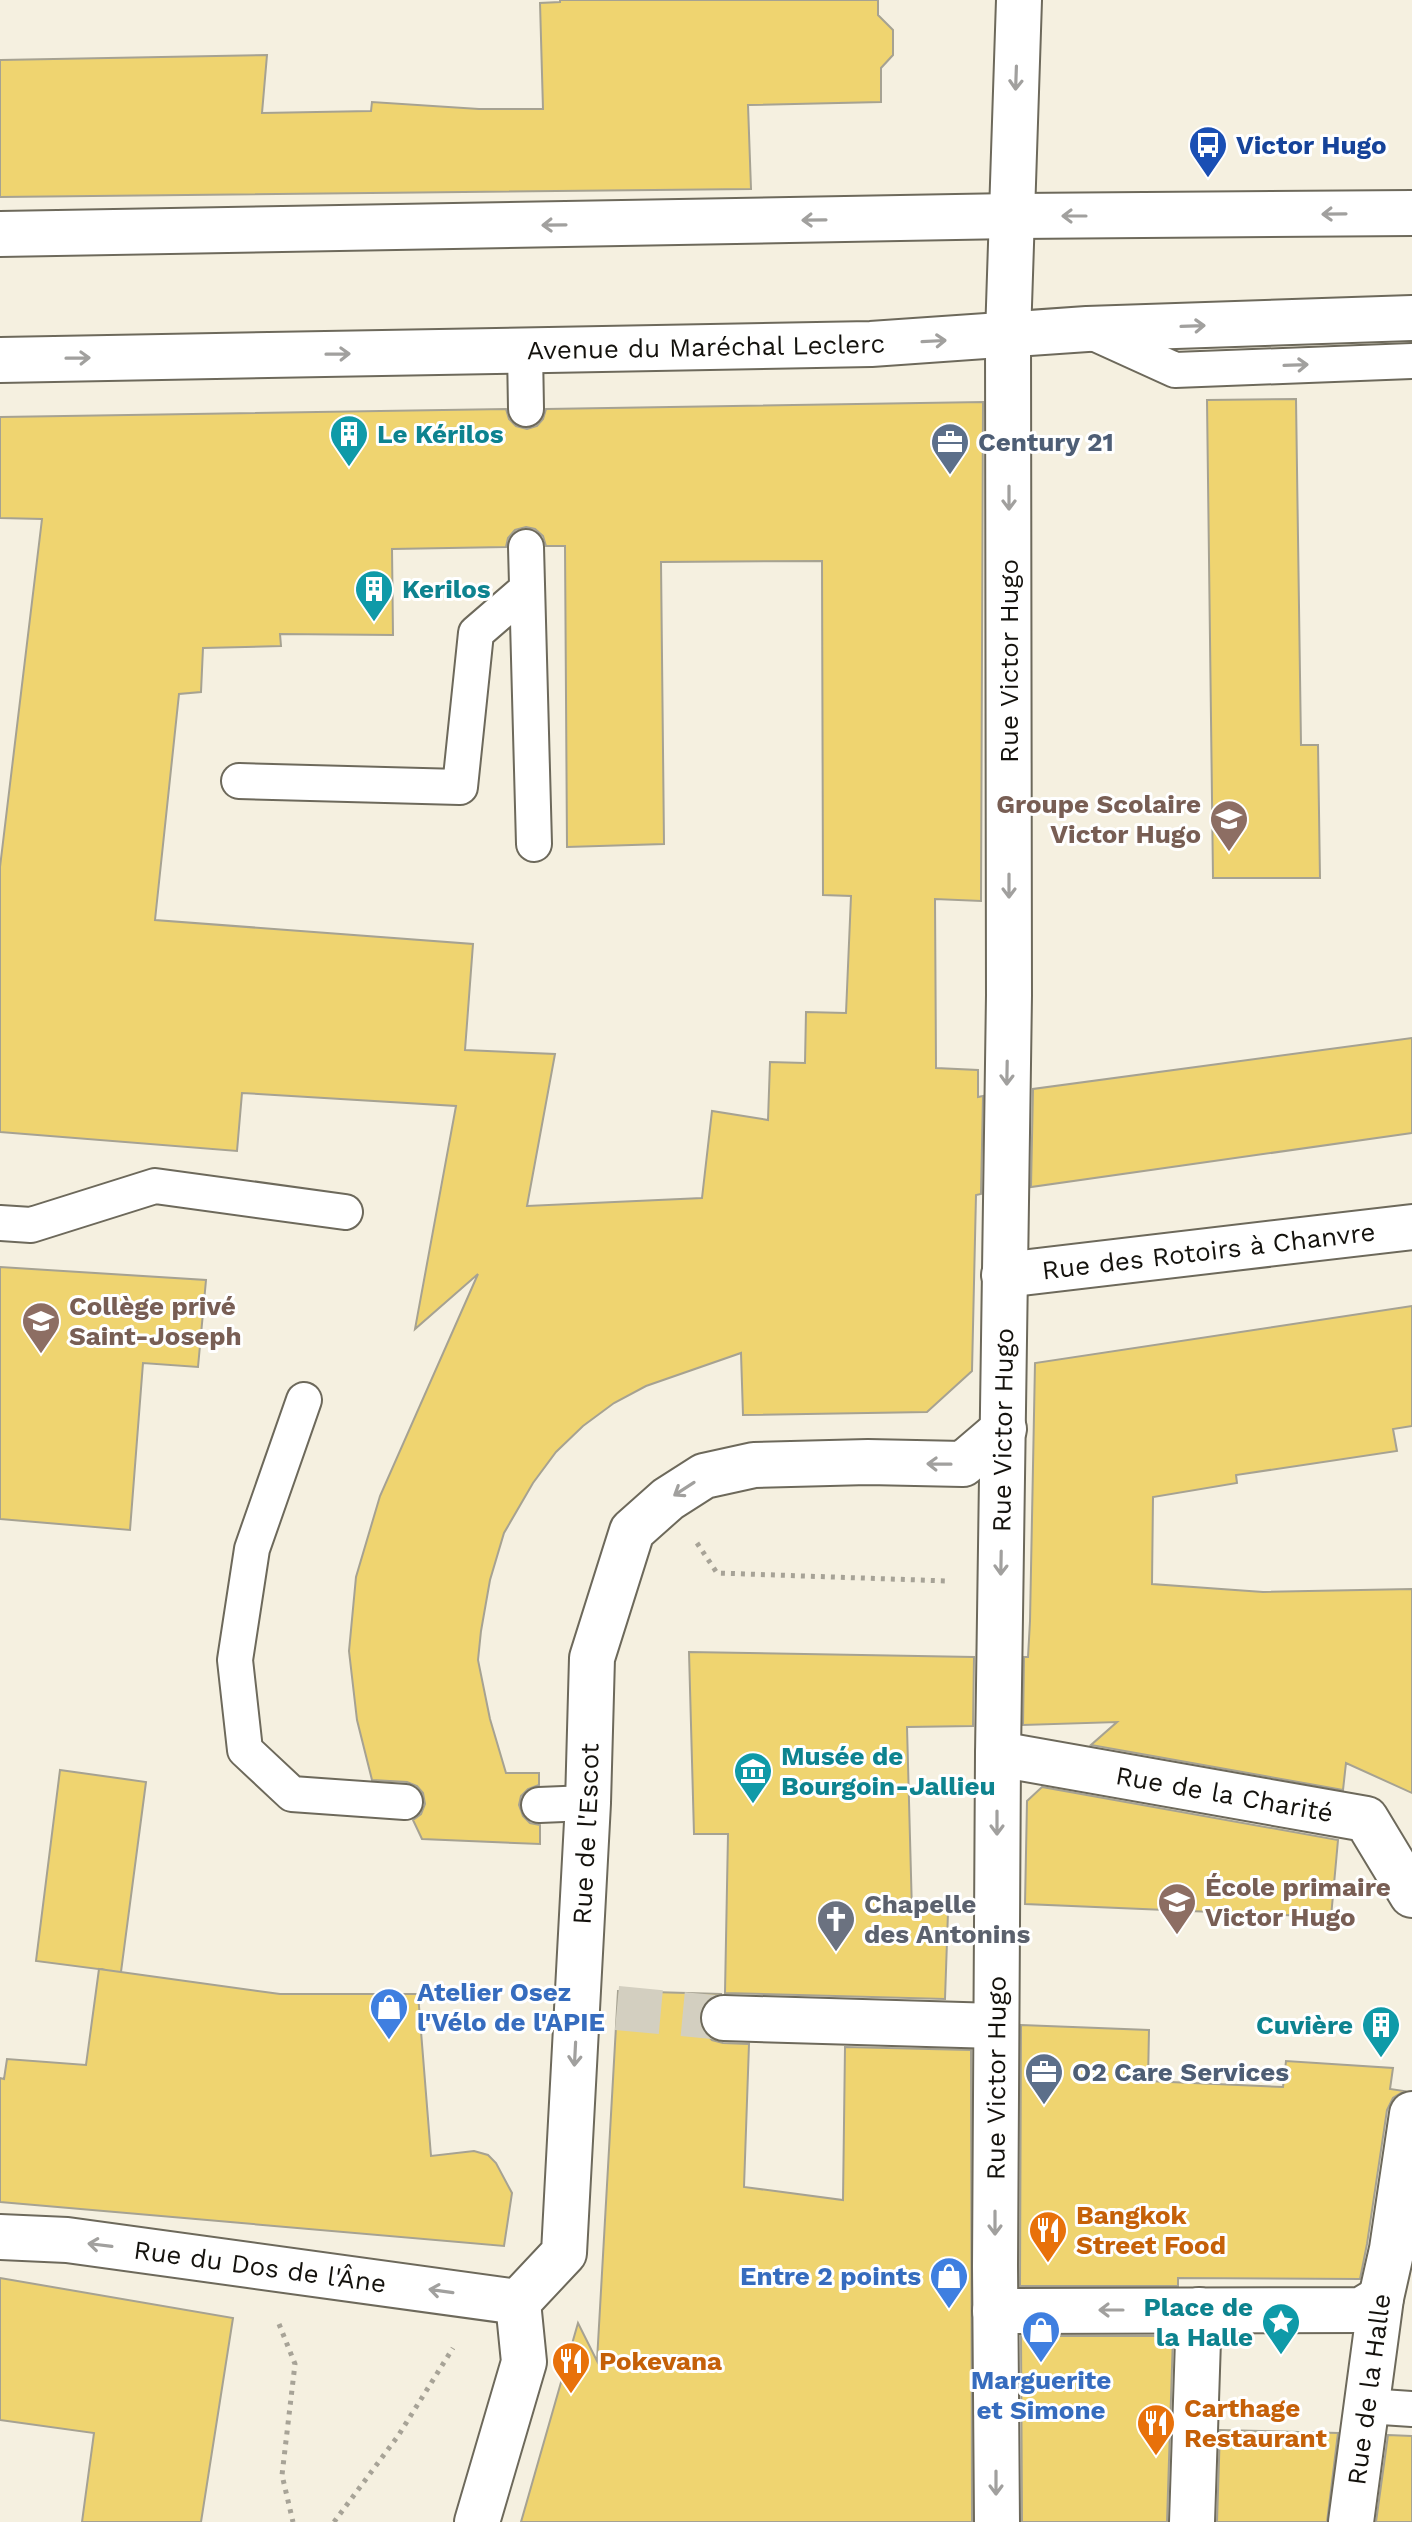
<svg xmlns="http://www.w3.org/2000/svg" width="1412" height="2522" font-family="'Work Sans',sans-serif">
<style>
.building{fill:#efd470;stroke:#a6a292;stroke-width:2;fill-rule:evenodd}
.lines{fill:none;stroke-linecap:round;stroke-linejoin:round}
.street-tunnel{stroke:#d3cfc0;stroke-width:44;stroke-dasharray:44 22;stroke-linecap:butt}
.lane-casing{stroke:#6d695b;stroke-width:38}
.street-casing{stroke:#6d695b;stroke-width:48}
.secondary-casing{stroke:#6d695b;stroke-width:48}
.path{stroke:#a7a397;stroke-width:5;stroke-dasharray:4 6;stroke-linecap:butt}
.lane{stroke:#fff;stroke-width:34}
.street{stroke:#fff;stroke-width:44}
.secondary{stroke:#fff;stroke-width:44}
.oneway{stroke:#a1a09e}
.labels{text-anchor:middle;stroke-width:6;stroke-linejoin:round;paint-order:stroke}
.transit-label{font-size:26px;font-weight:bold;fill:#164399;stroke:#fff;text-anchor:start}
.street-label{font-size:26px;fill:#14120d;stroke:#fff}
.culture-label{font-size:26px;font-weight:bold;fill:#0d838f;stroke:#fff;text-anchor:start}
.service-label{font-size:26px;font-weight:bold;fill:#4e5e75;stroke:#fff;text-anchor:start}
.education-label{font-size:26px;font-weight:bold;fill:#785e54;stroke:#fff;text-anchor:start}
.worship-label{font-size:26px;font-weight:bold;fill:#5b616d;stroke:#fff;text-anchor:start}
.shop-label{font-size:26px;font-weight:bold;fill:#366cbe;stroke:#fff;text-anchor:start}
.food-label{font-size:26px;font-weight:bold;fill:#c56008;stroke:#fff;text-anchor:start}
</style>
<rect width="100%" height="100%" fill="#f5f0e0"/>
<path class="building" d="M 560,0 L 878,0 L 878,15 L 893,30 L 893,55 L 881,68 L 881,102 L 748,105 L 751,189 L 0,197 L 0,60 L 267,55 L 262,113 L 371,111 L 372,102 L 479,109 L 543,109 L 540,3 L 560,2 Z
M 1296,399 L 1301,745 L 1318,745 L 1320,878 L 1213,878 L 1207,400 Z
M 983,402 L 981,901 L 935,899 L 936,1068 L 978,1070 L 978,1097 L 983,1096 L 981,1194 L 976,1195 L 972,1371 L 927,1412 L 743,1415 L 741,1353 L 646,1386 L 614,1403 L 583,1426 L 556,1452 L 533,1483 L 504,1533 L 490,1580 L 481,1631 L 478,1660 L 490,1719 L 506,1773 L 539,1773 L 539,1785 L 528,1789 L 521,1796 L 519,1805 L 523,1816 L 530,1823 L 540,1825 L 540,1844 L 422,1839 L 413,1820 L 421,1814 L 425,1804 L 423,1793 L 417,1786 L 407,1782 L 372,1780 L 357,1720 L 349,1651 L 356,1577 L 380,1496 L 478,1274 L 415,1329 L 456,1106 L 242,1093 L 237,1151 L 0,1132 L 0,867 L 42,519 L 0,518 L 0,417 L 506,409 L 509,419 L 516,426 L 527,429 L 537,426 L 543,419 L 546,409 ZM 526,527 L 535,529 L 543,536 L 546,546 L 565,546 L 567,847 L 664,844 L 661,562 L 822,561 L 823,895 L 851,896 L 846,1013 L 806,1012 L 805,1063 L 770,1062 L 768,1120 L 712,1111 L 702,1198 L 527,1206 L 555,1054 L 465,1050 L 473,944 L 155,920 L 179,694 L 201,692 L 203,648 L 281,646 L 280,634 L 393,635 L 392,549 L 506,547 L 508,538 L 515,530 Z
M 1412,1038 L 1412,1133 L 1031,1187 L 1033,1089 Z
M 0,1267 L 206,1280 L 198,1367 L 143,1363 L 130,1530 L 0,1519 Z
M 1412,1306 L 1412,1426 L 1393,1429 L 1397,1451 L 1236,1475 L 1237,1483 L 1153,1497 L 1152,1584 L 1263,1592 L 1412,1589 L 1412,1793 L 1346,1763 L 1343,1790 L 1091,1745 L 1117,1722 L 1023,1725 L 1024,1657 L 1028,1657 L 1030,1621 L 1035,1363 Z
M 689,1652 L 974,1657 L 973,1726 L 907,1727 L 912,1912 L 948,1912 L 945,1999 L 725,1993 L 728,1834 L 694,1834 Z
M 60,1770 L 146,1782 L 121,1972 L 36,1961 Z
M 1042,1787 L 1338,1840 L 1331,1917 L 1025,1904 L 1027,1801 Z
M 99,1969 L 280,1994 L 418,1994 L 431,2156 L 474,2151 L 488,2155 L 496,2163 L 512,2193 L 504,2246 L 0,2202 L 0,2078 L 4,2079 L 7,2059 L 86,2065 Z
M 618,1991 L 722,1994 L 712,1996 L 703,2004 L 699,2018 L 702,2030 L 712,2040 L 723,2043 L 749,2044 L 744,2187 L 843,2200 L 845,2047 L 971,2050 L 972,2522 L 521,2522 L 578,2323 L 597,2361 Z
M 1021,2025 L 1149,2030 L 1148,2081 L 1283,2087 L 1286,2061 L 1393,2068 L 1390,2089 L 1404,2091 L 1393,2098 L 1387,2110 L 1367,2244 L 1360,2279 L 1178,2278 L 1178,2286 L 1020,2286 Z
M 0,2278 L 233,2318 L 201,2522 L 82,2522 L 94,2433 L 0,2420 Z
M 1021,2336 L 1173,2336 L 1167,2522 L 1022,2522 Z
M 1220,2430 L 1338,2433 L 1327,2522 L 1217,2522 Z
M 1388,2435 L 1412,2436 L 1412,2522 L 1376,2522 Z"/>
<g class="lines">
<path class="street-tunnel" d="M 617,2008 L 724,2018"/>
<g class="lane-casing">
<path id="lane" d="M 1087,330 L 1175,370 L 1412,361
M 525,351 L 526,409
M 526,547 L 534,844
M 239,781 L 460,787 L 476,633 L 527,589
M 0,1223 L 31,1225 L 155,1186 L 345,1212
M 304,1400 L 252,1549 L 235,1660 L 245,1750 L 292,1794 L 405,1802
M 539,1805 L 588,1803
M 1367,2406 L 1412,2409"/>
</g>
<g class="street-casing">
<g id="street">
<path id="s1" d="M 1004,1275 L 1412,1227"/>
<path id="s2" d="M 998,1754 L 1366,1819 L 1412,1895"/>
<path d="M 724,2018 L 996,2026"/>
<path id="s3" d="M 0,2237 L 67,2240 L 518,2302"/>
<path d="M 995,2311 L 1361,2310 L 1381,2298"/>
<path id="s4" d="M 477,2522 L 524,2362 L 518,2302 L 564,2253 L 588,1803 L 592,1658 L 632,1531 L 668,1499 L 704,1476 L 754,1465 L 868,1462 L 963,1464 L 1004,1429"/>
<path id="s5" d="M 997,2522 L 995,2266 L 998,1754 L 1009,995 L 1008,336 L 1019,0"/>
<path d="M 1192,2522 L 1199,2310"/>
<path id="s6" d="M 1351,2522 L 1381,2298 L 1392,2249 L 1412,2114"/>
</g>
</g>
<g class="secondary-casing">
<g id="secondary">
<path d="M 0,234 L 1011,216 L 1412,213"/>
<path id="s7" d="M 0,360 L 871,344 L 1087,329 L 1412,318"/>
</g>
</g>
<path class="path" d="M 697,1543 L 717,1573 L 948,1581
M 279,2324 L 295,2364 L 282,2475 L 293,2522
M 334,2522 L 398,2436 L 453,2348"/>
<use href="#lane" class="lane"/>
<use href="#street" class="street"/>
<use href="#secondary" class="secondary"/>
</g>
<defs><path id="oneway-shaft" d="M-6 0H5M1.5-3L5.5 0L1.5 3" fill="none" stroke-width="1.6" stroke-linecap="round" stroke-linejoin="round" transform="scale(2)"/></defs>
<g class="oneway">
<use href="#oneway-shaft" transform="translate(1016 78) rotate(92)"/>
<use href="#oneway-shaft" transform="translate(1334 214) rotate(179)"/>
<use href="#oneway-shaft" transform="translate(1074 216) rotate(180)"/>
<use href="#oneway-shaft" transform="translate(814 220) rotate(179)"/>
<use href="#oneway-shaft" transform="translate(554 225) rotate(179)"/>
<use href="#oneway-shaft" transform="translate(1193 326) rotate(-2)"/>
<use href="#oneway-shaft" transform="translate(934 341) rotate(-3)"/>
<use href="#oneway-shaft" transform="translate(338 354) rotate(-1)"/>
<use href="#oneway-shaft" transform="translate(78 358) rotate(-1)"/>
<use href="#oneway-shaft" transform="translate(1296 365) rotate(-2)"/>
<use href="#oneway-shaft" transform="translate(1009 498) rotate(90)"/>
<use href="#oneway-shaft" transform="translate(1009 886) rotate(90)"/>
<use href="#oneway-shaft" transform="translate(1007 1073) rotate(91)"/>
<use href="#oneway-shaft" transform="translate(939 1464) rotate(-179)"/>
<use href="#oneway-shaft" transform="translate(684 1489) rotate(147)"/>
<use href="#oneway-shaft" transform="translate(1001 1563) rotate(91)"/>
<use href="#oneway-shaft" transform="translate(997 1823) rotate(90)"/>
<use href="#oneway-shaft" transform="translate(575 2054) rotate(93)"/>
<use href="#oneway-shaft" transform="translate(995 2223) rotate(90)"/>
<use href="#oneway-shaft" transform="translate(100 2245) rotate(-173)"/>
<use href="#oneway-shaft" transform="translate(441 2291) rotate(-172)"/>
<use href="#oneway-shaft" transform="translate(1111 2310) rotate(180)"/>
<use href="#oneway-shaft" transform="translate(996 2483) rotate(90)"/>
</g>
<defs>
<g id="bus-pin" transform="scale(2)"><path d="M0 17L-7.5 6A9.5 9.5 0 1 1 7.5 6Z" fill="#1a4fb4" stroke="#fff"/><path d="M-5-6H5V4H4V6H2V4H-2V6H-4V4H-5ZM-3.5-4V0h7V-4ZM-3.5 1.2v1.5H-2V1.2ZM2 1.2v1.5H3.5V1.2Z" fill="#fff"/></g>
<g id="building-pin" transform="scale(2)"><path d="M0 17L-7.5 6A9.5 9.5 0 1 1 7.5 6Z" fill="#0f9aa8" stroke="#fff"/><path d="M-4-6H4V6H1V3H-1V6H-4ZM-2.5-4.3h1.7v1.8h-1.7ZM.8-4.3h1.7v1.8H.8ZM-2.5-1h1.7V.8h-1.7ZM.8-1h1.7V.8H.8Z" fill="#fff"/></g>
<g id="office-pin" transform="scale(2)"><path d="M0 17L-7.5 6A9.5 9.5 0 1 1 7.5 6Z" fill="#5c6f8a" stroke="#fff"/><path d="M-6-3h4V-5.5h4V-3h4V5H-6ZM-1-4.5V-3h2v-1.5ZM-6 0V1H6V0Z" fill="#fff"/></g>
<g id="school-pin" transform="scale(2)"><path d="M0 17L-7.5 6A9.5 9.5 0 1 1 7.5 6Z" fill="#8d6e63" stroke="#fff"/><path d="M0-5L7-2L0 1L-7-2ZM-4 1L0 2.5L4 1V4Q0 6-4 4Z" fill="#fff"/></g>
<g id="museum-pin" transform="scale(2)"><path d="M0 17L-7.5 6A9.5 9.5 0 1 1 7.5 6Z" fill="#0f9aa8" stroke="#fff"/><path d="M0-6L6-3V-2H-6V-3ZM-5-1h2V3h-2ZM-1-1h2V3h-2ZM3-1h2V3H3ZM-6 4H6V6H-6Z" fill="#fff"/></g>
<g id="church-pin" transform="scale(2)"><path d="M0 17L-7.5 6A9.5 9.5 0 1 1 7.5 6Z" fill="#6b7280" stroke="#fff"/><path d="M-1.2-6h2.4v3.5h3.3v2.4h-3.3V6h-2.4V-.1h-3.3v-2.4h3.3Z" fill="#fff"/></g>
<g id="shop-pin" transform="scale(2)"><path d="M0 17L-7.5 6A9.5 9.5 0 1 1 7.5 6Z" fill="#3f7fe0" stroke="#fff"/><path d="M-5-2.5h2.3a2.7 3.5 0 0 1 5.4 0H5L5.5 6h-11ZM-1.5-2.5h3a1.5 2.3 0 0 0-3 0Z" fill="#fff"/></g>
<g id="restaurant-pin" transform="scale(2)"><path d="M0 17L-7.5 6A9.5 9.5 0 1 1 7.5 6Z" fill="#e8710a" stroke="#fff"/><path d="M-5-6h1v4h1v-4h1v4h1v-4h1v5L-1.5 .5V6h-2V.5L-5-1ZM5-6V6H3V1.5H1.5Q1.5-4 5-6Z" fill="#fff"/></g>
<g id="sight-pin" transform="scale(2)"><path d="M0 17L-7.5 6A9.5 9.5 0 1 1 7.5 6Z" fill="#0f9aa8" stroke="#fff"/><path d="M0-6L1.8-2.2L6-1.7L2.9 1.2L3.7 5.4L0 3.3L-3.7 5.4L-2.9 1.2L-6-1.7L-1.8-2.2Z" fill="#fff"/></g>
</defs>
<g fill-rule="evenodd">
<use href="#bus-pin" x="1208" y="145"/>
<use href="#building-pin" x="349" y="434"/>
<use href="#office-pin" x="950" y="442"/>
<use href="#building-pin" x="374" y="589"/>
<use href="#school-pin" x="1229" y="819"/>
<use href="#school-pin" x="41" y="1321"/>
<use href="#museum-pin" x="753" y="1771"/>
<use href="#school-pin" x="1177" y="1902"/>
<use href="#church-pin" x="836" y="1919"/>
<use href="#shop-pin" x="389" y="2007"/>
<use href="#building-pin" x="1381" y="2025"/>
<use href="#office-pin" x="1044" y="2072"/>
<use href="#restaurant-pin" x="1048" y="2230"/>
<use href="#shop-pin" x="949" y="2276"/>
<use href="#sight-pin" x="1281" y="2322"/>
<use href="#shop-pin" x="1041" y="2330"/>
<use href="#restaurant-pin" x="571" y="2361"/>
<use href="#restaurant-pin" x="1156" y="2423"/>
</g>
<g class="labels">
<g class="transit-label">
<text x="1236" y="154">Victor Hugo</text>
</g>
<g class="street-label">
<text dy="9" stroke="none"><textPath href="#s7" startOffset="706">Avenue du Maréchal Leclerc</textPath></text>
<text transform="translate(1009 661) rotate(-90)" y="9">Rue Victor Hugo</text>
<text dy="9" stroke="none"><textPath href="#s1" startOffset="206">Rue des Rotoirs à Chanvre</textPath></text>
<text dy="9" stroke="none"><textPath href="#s5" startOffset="1092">Rue Victor Hugo</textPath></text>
<text dy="9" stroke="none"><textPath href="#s2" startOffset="230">Rue de la Charité</textPath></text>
<text dy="9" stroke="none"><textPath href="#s4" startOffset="714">Rue de l'Escot</textPath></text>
<text dy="9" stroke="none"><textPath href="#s5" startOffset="444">Rue Victor Hugo</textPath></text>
<text dy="9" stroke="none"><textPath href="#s3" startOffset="262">Rue du Dos de l'Âne</textPath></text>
<text dy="9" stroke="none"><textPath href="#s6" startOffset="134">Rue de la Halle</textPath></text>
</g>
<g class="culture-label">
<text x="377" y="443">Le Kérilos</text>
<text x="402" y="598">Kerilos</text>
<text x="781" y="1765">Musée de<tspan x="781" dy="30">Bourgoin-Jallieu</tspan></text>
<text x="1353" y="2034" text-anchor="end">Cuvière</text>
<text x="1253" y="2316" text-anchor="end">Place de<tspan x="1253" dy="30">la Halle</tspan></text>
</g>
<g class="service-label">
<text x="978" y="451">Century 21</text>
<text x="1072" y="2081">O2 Care Services</text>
</g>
<g class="education-label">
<text x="1201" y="813" text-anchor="end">Groupe Scolaire<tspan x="1201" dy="30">Victor Hugo</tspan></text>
<text x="69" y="1315">Collège privé<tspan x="69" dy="30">Saint-Joseph</tspan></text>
<text x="1205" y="1896">École primaire<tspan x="1205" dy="30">Victor Hugo</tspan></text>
</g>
<g class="worship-label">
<text x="864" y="1913">Chapelle<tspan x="864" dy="30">des Antonins</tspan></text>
</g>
<g class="shop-label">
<text x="417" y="2001">Atelier Osez<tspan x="417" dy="30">l'Vélo de l'APIE</tspan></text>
<text x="921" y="2285" text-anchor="end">Entre 2 points</text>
<text x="1041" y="2389" text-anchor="middle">Marguerite<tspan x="1041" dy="30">et Simone</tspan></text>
</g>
<g class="food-label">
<text x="1076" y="2224">Bangkok<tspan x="1076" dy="30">Street Food</tspan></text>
<text x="599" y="2370">Pokevana</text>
<text x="1184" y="2417">Carthage<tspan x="1184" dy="30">Restaurant</tspan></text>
</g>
</g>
</svg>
